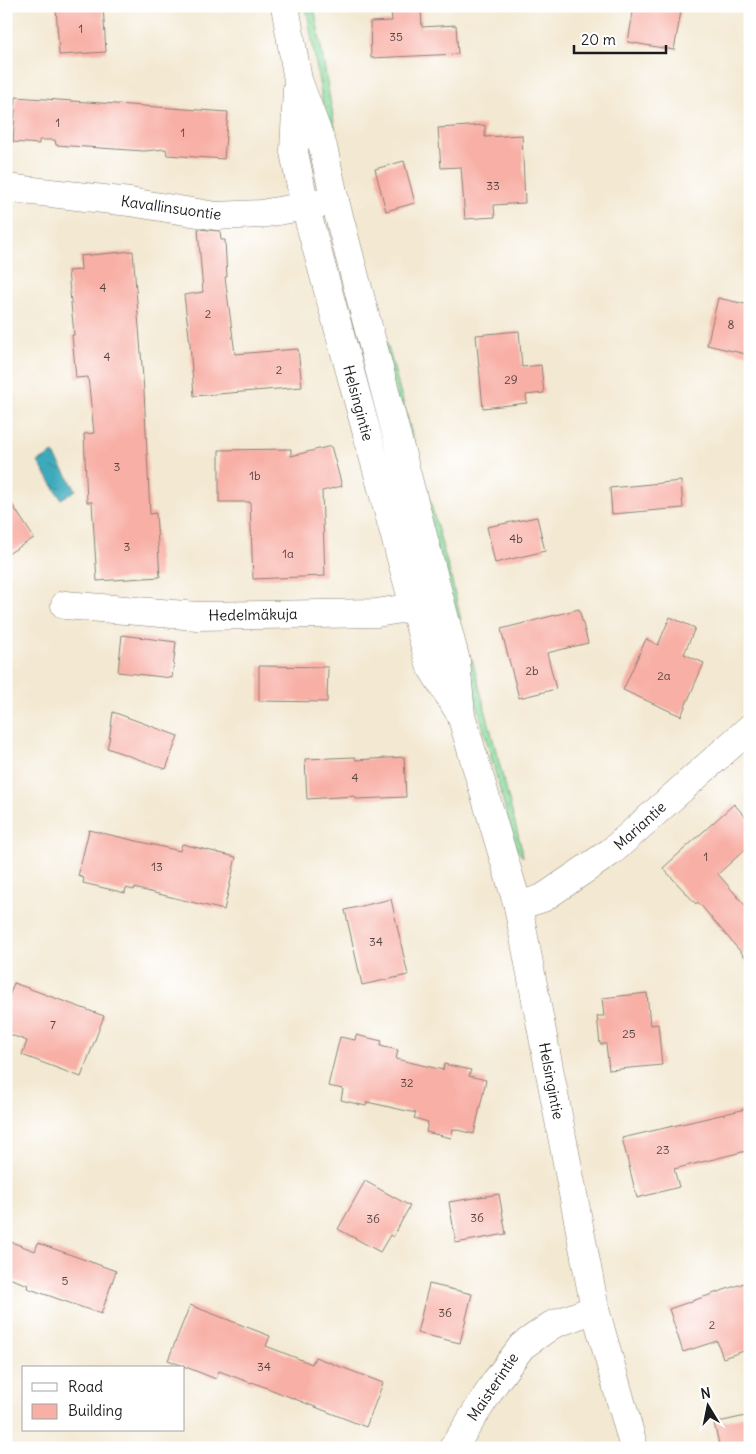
<svg xmlns="http://www.w3.org/2000/svg" width="756" height="1454" font-family="Delius,sans-serif">
<style>
.grass{fill:url(#grass-dots);stroke:#527b5b}
.water{fill:url(#water-ripples);stroke:#2c636c}
.building{fill:#f8afa5}
.lines{fill:none;stroke-linecap:round;stroke-linejoin:round}
.minor-casing{stroke:#888276;stroke-width:29}
.major-casing{stroke:#888276;stroke-width:29}
.minor{stroke:#fff;stroke-width:28}
.major{stroke:#fff;stroke-width:28}
.labels{text-anchor:middle;stroke-width:4.5;stroke-linejoin:round;paint-order:stroke}
.number-label{font-size:12px;fill:#53413e}
.street-label{font-size:15px;fill:#1c1c1c;stroke:#fff}
</style>
<defs>
<pattern id="grass-dots" width="8" height="8" patternUnits="userSpaceOnUse" patternTransform="scale(1.25)"><rect width="8" height="8" fill="#88da9a"/><path d="M2 2h.1M6 6h.1" fill="none" stroke="#75ba84" stroke-width="1.8" stroke-linecap="round"/></pattern>
<pattern id="water-ripples" width="26" height="14" patternUnits="userSpaceOnUse" patternTransform="scale(1.25)"><rect width="26" height="14" fill="#3daabb"/><path d="M2 4q2-2 4 0t4 0M15 11q2-2 4 0t4 0" fill="none" stroke="#328a97"/></pattern>
</defs>
<rect width="100%" height="100%" fill="#fff"/>
<filter id="ink" filterUnits="userSpaceOnUse"><feTurbulence type="fractalNoise" baseFrequency=".02" numOctaves="2"/><feDisplacementMap in="SourceGraphic" scale="10" xChannelSelector="R" yChannelSelector="G"/><feConvolveMatrix kernelMatrix="1 2 1 2 8 2 1 2 1" color-interpolation-filters="sRGB"/></filter>
<filter id="wash" filterUnits="userSpaceOnUse"><feTurbulence type="fractalNoise" baseFrequency=".0096" numOctaves="4" result="noise"/><feDisplacementMap in="SourceGraphic" scale="20" xChannelSelector="R" yChannelSelector="G"/><feGaussianBlur stdDeviation="1.12" result="paint"/><feColorMatrix in="noise" values="0 0 0 0 0 0 0 0 0 0 0 0 0 0 0 0 0 1.4 0 .05"/><feComposite in="paint" operator="in"/></filter>
<g filter="url(#wash)">
<rect width="100%" height="100%" fill="#f3e8d1"/>
<path class="grass" d="M 306,6 L 314,6 L 335,128 L 327,129 Z
M 362,269 L 367,270 L 452,581 L 461,620 L 455,620 Z
M 472,659 L 522,850 L 523,857 L 516,849 L 465,661 Z"/>
<path class="water" d="M 53,453 L 76,490 L 61,499 L 38,462 Z"/>
<g id="blocks">
<path class="building" d="M 56,6 L 103,6 L 106,52 L 59,55 Z
M 634,6 L 682,6 L 674,50 L 628,42 Z
M 421,10 L 422,27 L 456,25 L 458,54 L 371,58 L 370,22 L 392,21 L 391,11 Z
M 16,97 L 228,112 L 224,159 L 167,155 L 166,149 L 144,151 L 56,145 L 55,140 L 39,140 L 39,144 L 13,142 Z
M 485,125 L 485,137 L 522,135 L 525,203 L 494,205 L 495,217 L 465,219 L 461,167 L 441,168 L 438,128 Z
M 404,161 L 415,203 L 386,211 L 375,169 Z
M 198,229 L 220,231 L 221,240 L 225,240 L 227,277 L 225,277 L 235,354 L 298,349 L 302,387 L 194,396 L 190,344 L 184,295 L 203,292 Z
M 133,251 L 144,391 L 150,514 L 156,513 L 160,577 L 97,581 L 92,502 L 87,502 L 84,434 L 94,433 L 88,377 L 76,378 L 72,335 L 74,335 L 68,271 L 81,270 L 80,256 Z
M 718,298 L 750,305 L 750,355 L 707,345 Z
M 519,331 L 522,367 L 541,365 L 544,393 L 526,395 L 527,403 L 483,408 L 476,335 Z
M 331,446 L 342,486 L 322,491 L 325,576 L 253,579 L 250,502 L 219,502 L 219,450 L 291,449 L 291,456 Z
M 681,481 L 683,508 L 612,514 L 610,488 Z
M 6,495 L 34,538 L 6,555 Z
M 537,517 L 545,551 L 495,563 L 487,527 Z
M 579,609 L 588,643 L 547,653 L 556,689 L 519,698 L 501,629 Z
M 670,617 L 695,628 L 684,654 L 704,663 L 681,716 L 623,690 L 646,639 L 658,645 Z
M 122,635 L 176,642 L 172,678 L 118,672 Z
M 259,666 L 328,667 L 327,702 L 259,701 Z
M 113,712 L 178,736 L 166,769 L 107,748 L 109,741 Z
M 355,757 L 356,760 L 404,757 L 406,797 L 356,799 L 355,796 L 307,799 L 305,759 Z
M 734,804 L 750,822 L 750,845 L 718,874 L 750,911 L 750,963 L 698,902 L 696,904 L 663,868 Z
M 89,830 L 180,851 L 182,844 L 236,857 L 224,910 L 134,888 L 134,890 L 126,888 L 125,893 L 83,883 L 84,878 L 78,876 Z
M 391,899 L 408,975 L 362,985 L 345,910 Z
M 14,983 L 104,1016 L 81,1077 L 22,1055 L 27,1041 L 6,1033 L 6,1004 Z
M 647,993 L 650,1025 L 658,1024 L 662,1065 L 609,1070 L 606,1044 L 600,1044 L 597,1016 L 604,1016 L 602,998 Z
M 356,1035 L 382,1041 L 380,1046 L 398,1050 L 396,1059 L 443,1070 L 444,1064 L 471,1070 L 469,1076 L 486,1080 L 474,1134 L 453,1129 L 451,1138 L 426,1132 L 428,1122 L 414,1118 L 416,1113 L 367,1102 L 366,1106 L 341,1100 L 343,1089 L 328,1086 L 340,1037 L 355,1040 Z
M 750,1108 L 750,1150 L 674,1169 L 679,1187 L 637,1198 L 622,1138 Z
M 365,1181 L 410,1206 L 393,1237 L 390,1235 L 380,1252 L 338,1229 Z
M 499,1194 L 506,1234 L 456,1243 L 449,1202 Z
M 6,1240 L 35,1251 L 38,1243 L 116,1271 L 101,1314 L 27,1288 L 28,1285 L 6,1277 Z
M 750,1281 L 750,1349 L 723,1358 L 717,1341 L 683,1352 L 669,1309 Z
M 429,1284 L 472,1294 L 460,1343 L 417,1333 Z
M 190,1305 L 270,1336 L 266,1346 L 312,1364 L 315,1357 L 383,1383 L 366,1427 L 252,1382 L 251,1383 L 219,1371 L 216,1379 L 168,1360 Z
M 750,1415 L 750,1448 L 720,1448 L 714,1423 Z"/>
</g>
</g>
<g filter="url(#ink)">
<use href="#blocks" fill-opacity="0" stroke="#888276" stroke-width="1"/>
<g class="lines">
<g class="minor-casing">
<path id="minor" d="M 6,188 L 130,202 L 216,216 L 261,214 L 335,201
M 65,605 L 197,616 L 377,613 L 437,603
M 518,906 L 543,898 L 612,851 L 750,728
M 453,1448 L 496,1381 L 522,1346 L 552,1325 L 595,1309"/>
</g>
<g class="major-casing">
<path id="major" d="M 285,6 L 298,80 L 323,147 L 335,201 L 456,661 L 461,715 L 518,906 L 595,1309 L 634,1448
M 297,89 L 294,152 L 305,206 L 430,665 L 458,710"/>
</g>
<use href="#minor" class="minor"/>
<use href="#major" class="major"/>
</g>
</g>
<g class="labels">
<g class="number-label">
<text x="81" y="33">1</text>
<text x="396" y="41">35</text>
<text x="58" y="127">1</text>
<text x="183" y="137">1</text>
<text x="493" y="190">33</text>
<text x="103" y="292">4</text>
<text x="208" y="318">2</text>
<text x="731" y="329">8</text>
<text x="107" y="361">4</text>
<text x="279" y="374">2</text>
<text x="511" y="384">29</text>
<text x="117" y="471">3</text>
<text x="255" y="480">1b</text>
<text x="516" y="543">4b</text>
<text x="127" y="551">3</text>
<text x="288" y="558">1a</text>
<text x="532" y="675">2b</text>
<text x="664" y="680">2a</text>
<text x="355" y="782">4</text>
<text x="706" y="861">1</text>
<text x="157" y="871">13</text>
<text x="376" y="946">34</text>
<text x="53" y="1029">7</text>
<text x="629" y="1038">25</text>
<text x="407" y="1087">32</text>
<text x="663" y="1154">23</text>
<text x="477" y="1222">36</text>
<text x="373" y="1223">36</text>
<text x="65" y="1285">5</text>
<text x="445" y="1317">36</text>
<text x="712" y="1329">2</text>
<text x="264" y="1371">34</text>
</g>
<g class="street-label">
<text transform="translate(171 208) rotate(8)" y="5">Kavallinsuontie</text>
<text transform="translate(358 403) rotate(75)" y="5">Helsingintie</text>
<text transform="translate(253 615) rotate(-1)" y="5">Hedelmäkuja</text>
<text transform="translate(640 826) rotate(-42)" y="5">Mariantie</text>
<text transform="translate(551 1081) rotate(79)" y="5">Helsingintie</text>
<text transform="translate(493 1387) rotate(-56)" y="5">Maisterintie</text>
</g>
</g>
<rect width="756" height="1454" fill="none" stroke="#fff" stroke-width="25"/>
<rect x="22" y="1366" width="162" height="65" fill="#ffffff" stroke="#a4a4a4"/>
<rect x="32" y="1383" width="25" height="8" fill="#ffffff" stroke="#a4a4a4"/>
<text x="68" y="1392" font-size="15" fill="#1c1c1c">Road</text>
<rect x="32" y="1404" width="25" height="15" fill="#f8afa5" stroke="#a4a4a4"/>
<text x="68" y="1416" font-size="15" fill="#1c1c1c">Building</text>
<g transform="translate(708 1406) rotate(350)" stroke="#ffffff" stroke-width="4" paint-order="stroke">
<path d="M0-4L9 19L0 12L-9 19Z" fill="#1c1c1c"/>
<text y="-8" font-size="14" font-weight="bold" text-anchor="middle" fill="#1c1c1c">N</text>
</g>
<path d="M574 45v8h92v-8" fill="none" stroke="#1c1c1c" stroke-width="2.5"/>
<text x="581" y="45" font-size="15" fill="#1c1c1c" stroke="#ffffff" stroke-width="4" paint-order="stroke">20 m</text>
</svg>
